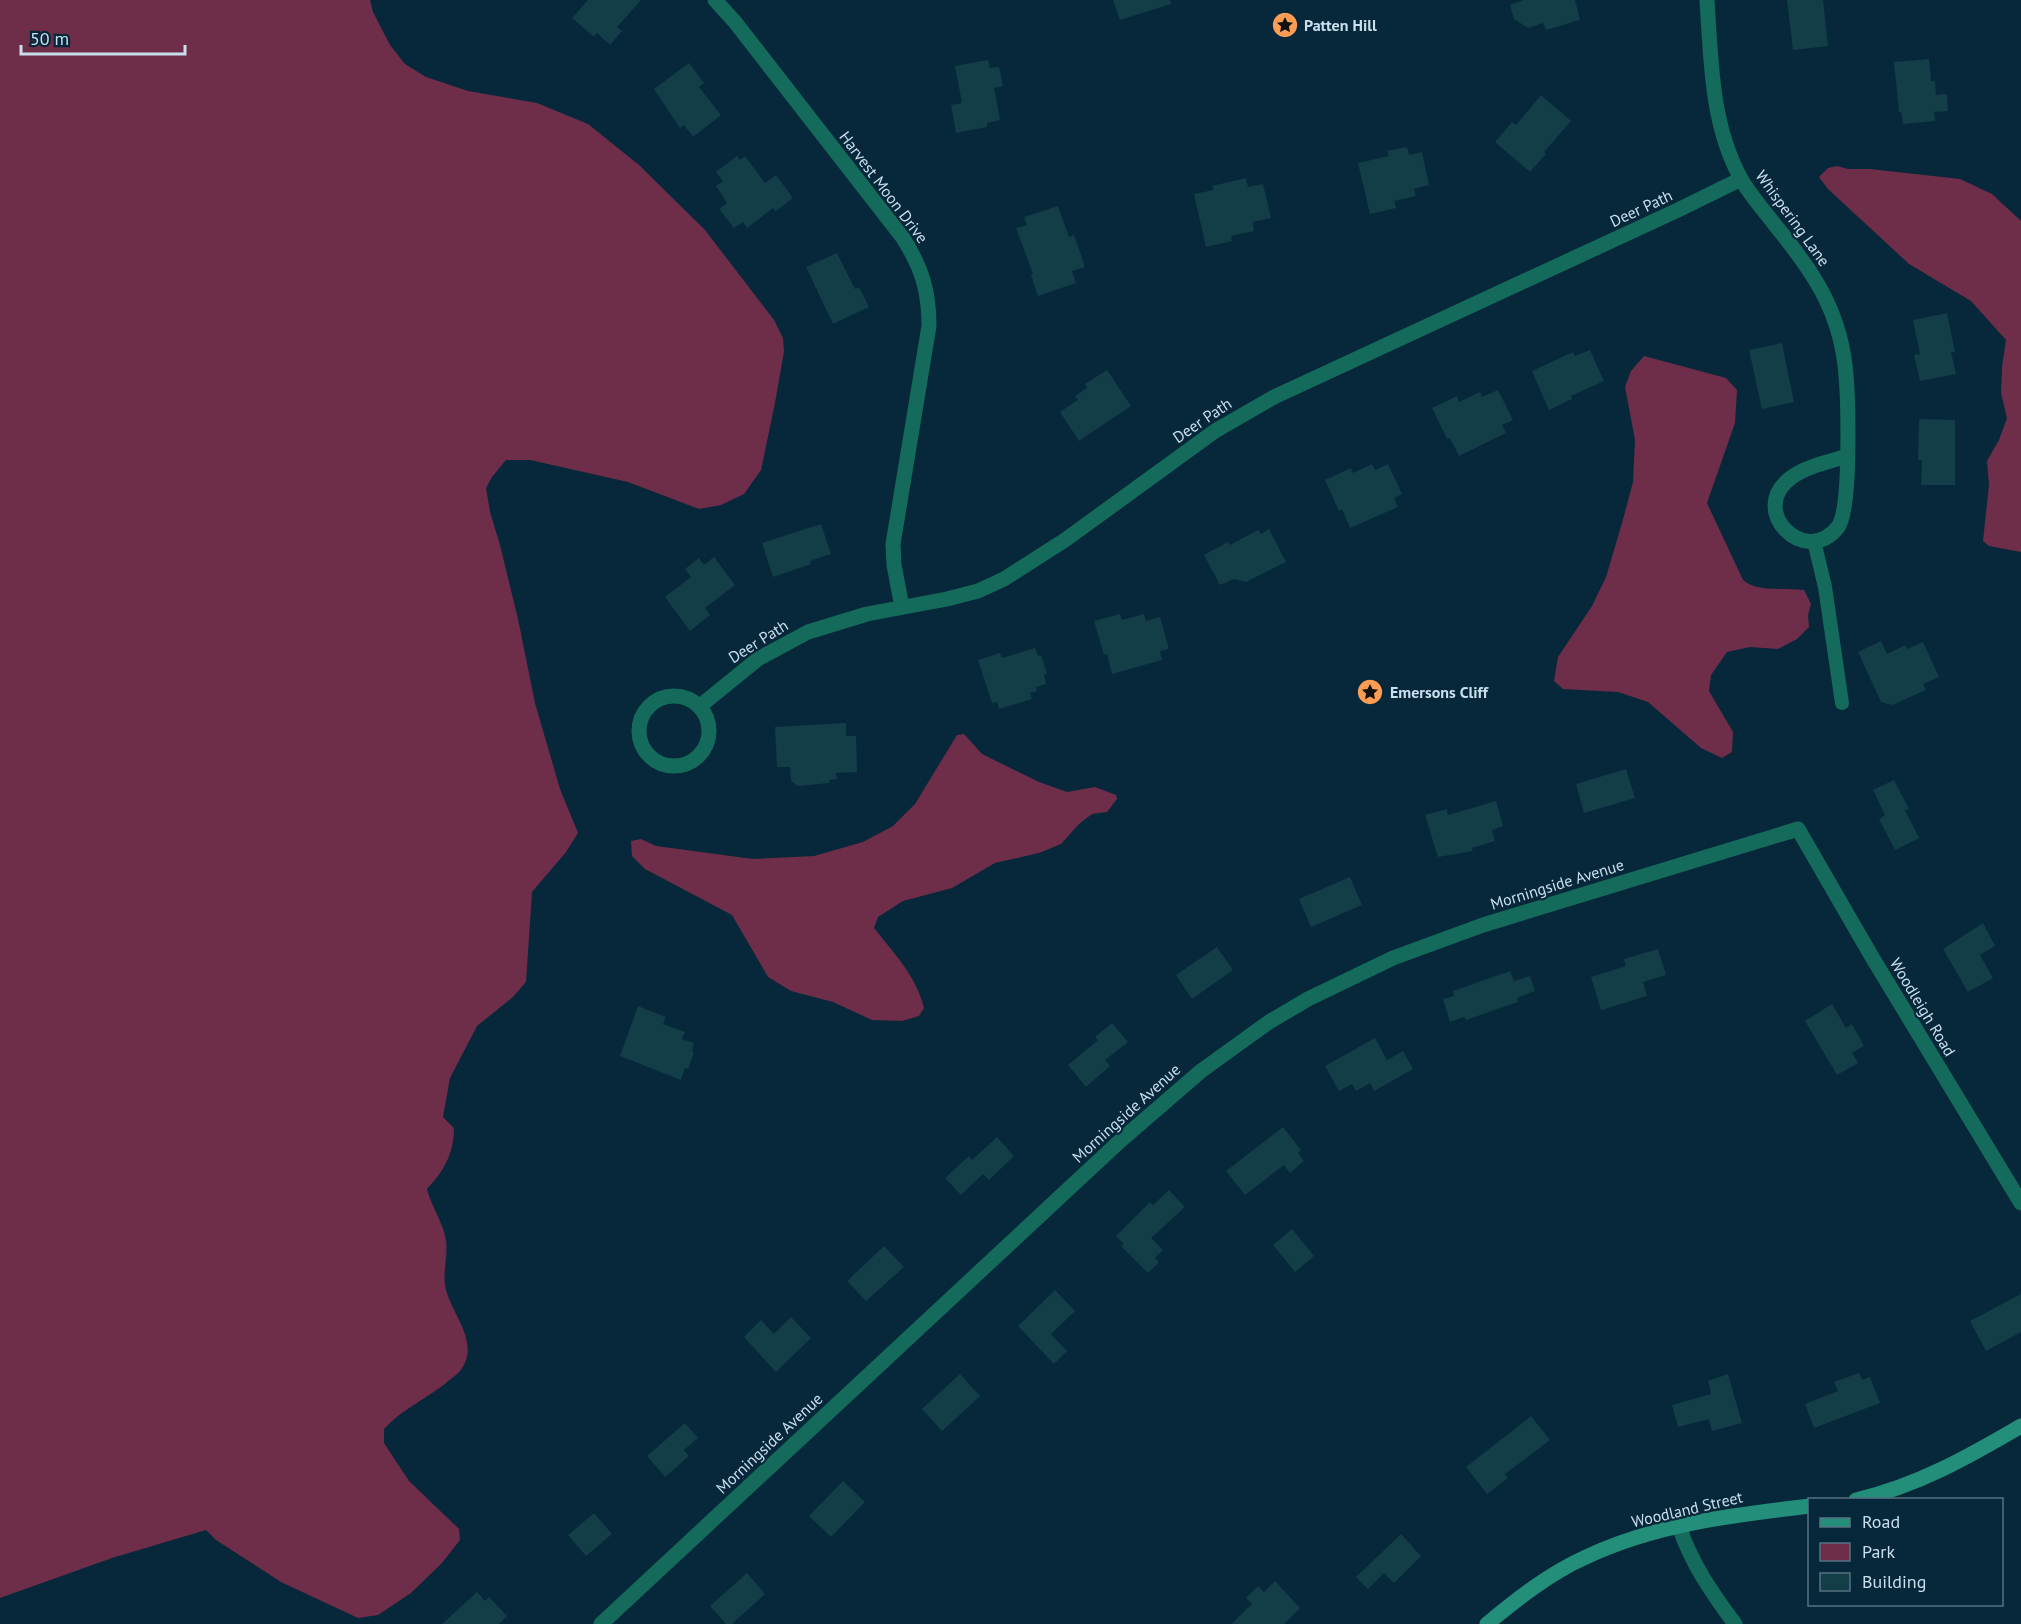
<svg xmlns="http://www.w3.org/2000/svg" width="2021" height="1624" font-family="'PT Sans',sans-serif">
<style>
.green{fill:#6e2d48}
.building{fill:#133d47}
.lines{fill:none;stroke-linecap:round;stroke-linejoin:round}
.lane{stroke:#156b5b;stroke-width:14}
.street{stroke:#156b5b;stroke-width:15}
.secondary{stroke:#238e7a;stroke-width:15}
.labels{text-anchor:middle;stroke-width:4.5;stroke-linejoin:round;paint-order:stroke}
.poi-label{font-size:16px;font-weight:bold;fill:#c9dfee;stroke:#07283a;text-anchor:start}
.street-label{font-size:16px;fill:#c9dfee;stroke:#07283a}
</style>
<rect width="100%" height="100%" fill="#07283a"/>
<path class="green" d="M 0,0 L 370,0 L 373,12 L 390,45 L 405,64 L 426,77 L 468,91 L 537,103 L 588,124 L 639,165 L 705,230 L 774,320 L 783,338 L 784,351 L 775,403 L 761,470 L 744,494 L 721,505 L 699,509 L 628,482 L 530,460 L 506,460 L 492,477 L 486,488 L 490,512 L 500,545 L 518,619 L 535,703 L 560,789 L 578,833 L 566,852 L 532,892 L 526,982 L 513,997 L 477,1026 L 450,1078 L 443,1117 L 454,1128 C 454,1153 444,1171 427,1189 C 431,1206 443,1222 446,1240 C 448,1257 442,1274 446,1290 C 453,1316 481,1344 460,1371 C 457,1375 450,1379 446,1383 C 426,1399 401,1410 384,1429 L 384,1443 L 409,1481 L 459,1529 L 460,1540 L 442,1563 L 411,1593 L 378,1615 L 358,1618 L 281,1582 L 216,1540 L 206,1530 L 112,1558 L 0,1598 Z
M 1837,166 L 1848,169 L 1870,169 L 1960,179 L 1992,194 L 2021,221 L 2021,552 L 1989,546 L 1983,541 L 1989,485 L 1987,461 L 1999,440 L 2007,418 L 2001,393 L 2002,367 L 2006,340 L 1971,301 L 1909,264 L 1828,189 L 1819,177 L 1828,168 Z
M 1644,356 L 1726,378 L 1737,390 L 1735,423 L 1707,503 L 1743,580 C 1758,593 1784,587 1804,590 L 1811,604 L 1808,615 L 1809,627 L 1797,639 L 1778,649 L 1750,647 L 1727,652 L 1711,675 L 1709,691 L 1733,732 L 1732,752 L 1722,758 L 1701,748 L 1648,702 L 1618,692 L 1563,689 L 1554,681 L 1558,657 L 1592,606 L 1606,577 L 1622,523 L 1633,482 L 1635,440 L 1625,387 L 1631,371 Z
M 964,734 L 982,754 L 1039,782 L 1067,792 L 1095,787 L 1116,795 L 1117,799 L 1107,812 L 1092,814 L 1079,824 L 1061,844 L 1039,853 L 995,863 L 952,888 L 903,901 L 878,917 L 874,928 C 893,952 917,977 924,1008 L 919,1016 L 902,1021 L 872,1020 L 833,1002 L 791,991 L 768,977 L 732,915 L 645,869 L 632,856 L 631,841 L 641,839 L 656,846 L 753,859 L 814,856 L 863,842 L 893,826 L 915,804 L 957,735 Z"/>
<path class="building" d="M 588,0 L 641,0 L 617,27 L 622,31 L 610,45 L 597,33 L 594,37 L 572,18 Z
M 1113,0 L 1170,0 L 1171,4 L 1120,20 Z
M 1524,0 L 1575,0 L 1580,20 L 1546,30 L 1543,23 L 1528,28 L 1514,19 L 1510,5 Z
M 1787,0 L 1823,0 L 1828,46 L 1793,50 Z
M 1929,59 L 1931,81 L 1935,81 L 1936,95 L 1947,94 L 1948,111 L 1934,112 L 1935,121 L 1903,124 L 1901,112 L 1899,112 L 1894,62 Z
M 988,60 L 990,68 L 999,67 L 1003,86 L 994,88 L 1000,120 L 987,123 L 987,127 L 956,133 L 951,105 L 962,103 L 955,66 Z
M 689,63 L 704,83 L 699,87 L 721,115 L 693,137 L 684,125 L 680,128 L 654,89 Z
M 1541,95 L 1571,121 L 1544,152 L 1546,154 L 1530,172 L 1495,142 L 1512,122 L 1516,125 Z
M 1407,147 L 1409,155 L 1422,152 L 1429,185 L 1414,189 L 1416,196 L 1394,201 L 1396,208 L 1370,214 L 1358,163 L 1389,156 L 1387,151 Z
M 737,156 L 740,160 L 745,156 L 765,183 L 776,175 L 793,198 L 776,211 L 773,208 L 747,228 L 743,222 L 734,228 L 719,209 L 727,203 L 716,186 L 723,181 L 716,172 Z
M 1246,178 L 1248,187 L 1263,184 L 1271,218 L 1253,222 L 1254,231 L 1231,236 L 1232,241 L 1206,247 L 1194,194 L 1214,190 L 1212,186 Z
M 1058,206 L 1069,237 L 1074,235 L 1085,267 L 1072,271 L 1076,283 L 1038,296 L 1031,275 L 1033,274 L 1016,228 L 1027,225 L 1024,217 Z
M 837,253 L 855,289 L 859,287 L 869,307 L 833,324 L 806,267 Z
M 1947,313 L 1955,352 L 1951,352 L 1956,374 L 1920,381 L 1914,355 L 1920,354 L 1913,320 Z
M 1782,343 L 1794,402 L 1762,409 L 1749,350 Z
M 1590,350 L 1604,381 L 1571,396 L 1572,399 L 1549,410 L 1532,371 L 1573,352 L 1575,356 Z
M 1107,370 L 1131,406 L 1079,441 L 1060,412 L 1078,400 L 1075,396 L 1087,388 L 1085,384 Z
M 1498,390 L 1513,420 L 1502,425 L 1506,433 L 1459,456 L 1450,438 L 1447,439 L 1432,408 L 1457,396 L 1459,402 L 1480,392 L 1482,397 Z
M 1919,419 L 1955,420 L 1955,485 L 1921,485 L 1922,460 L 1918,460 Z
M 1372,464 L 1375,470 L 1388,464 L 1402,494 L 1394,498 L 1398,507 L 1350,528 L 1342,509 L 1339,511 L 1325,480 L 1351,468 L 1353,473 Z
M 821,524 L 831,554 L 810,561 L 811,564 L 773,577 L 762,543 Z
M 1269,529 L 1286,562 L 1246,582 L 1234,579 L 1220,585 L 1204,555 L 1228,542 L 1230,545 L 1258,530 L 1261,534 Z
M 714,557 L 735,585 L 705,608 L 710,615 L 690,631 L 665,597 L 691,577 L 685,569 L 699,558 L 704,565 Z
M 1120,614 L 1122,620 L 1144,614 L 1146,621 L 1160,617 L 1169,649 L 1160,651 L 1162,660 L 1112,674 L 1107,654 L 1104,655 L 1094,621 Z
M 1881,641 L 1887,654 L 1905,645 L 1907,649 L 1923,642 L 1939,677 L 1923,684 L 1926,690 L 1892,705 L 1881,702 L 1858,652 Z
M 1035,648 L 1038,656 L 1041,655 L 1047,674 L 1044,675 L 1046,684 L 1036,687 L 1037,691 L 1030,693 L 1032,699 L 999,709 L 997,702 L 992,703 L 978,660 L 1000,653 L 1002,658 Z
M 846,723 L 846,736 L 856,736 L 857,772 L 836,773 L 837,779 L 829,780 L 829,783 L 798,786 L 791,781 L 790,767 L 777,767 L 775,727 Z
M 1626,769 L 1635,798 L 1584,813 L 1576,784 Z
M 1894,780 L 1909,809 L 1905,810 L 1919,838 L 1895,850 L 1879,819 L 1885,815 L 1873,790 Z
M 1496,801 L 1503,826 L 1492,830 L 1495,841 L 1472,848 L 1473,851 L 1438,857 L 1425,815 L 1447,809 L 1448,815 Z
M 1350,877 L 1362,905 L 1311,927 L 1299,899 Z
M 1983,923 L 1995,946 L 1980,955 L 1993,978 L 1968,992 L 1943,949 Z
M 1217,947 L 1233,970 L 1192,999 L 1176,975 Z
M 1658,949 L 1666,975 L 1643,982 L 1647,996 L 1601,1010 L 1591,977 L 1626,966 L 1624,959 Z
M 1510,971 L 1514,981 L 1530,976 L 1535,991 L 1517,998 L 1518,1002 L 1466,1020 L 1464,1017 L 1450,1022 L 1443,999 L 1454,996 L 1453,991 Z
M 1832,1004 L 1846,1028 L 1852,1024 L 1864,1046 L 1852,1053 L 1858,1063 L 1837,1075 L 1805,1021 Z
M 638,1006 L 666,1017 L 663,1024 L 685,1032 L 682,1039 L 694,1043 L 692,1051 L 694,1052 L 688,1069 L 685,1068 L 681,1080 L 620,1056 Z
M 1112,1023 L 1128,1042 L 1105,1060 L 1110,1066 L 1086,1087 L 1068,1065 L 1098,1040 L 1095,1037 Z
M 1375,1038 L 1387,1060 L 1403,1051 L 1413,1069 L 1374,1091 L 1370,1083 L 1356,1091 L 1352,1084 L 1339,1091 L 1325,1066 Z
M 1283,1127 L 1301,1150 L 1298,1153 L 1304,1161 L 1290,1173 L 1284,1165 L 1245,1195 L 1226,1171 Z
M 997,1137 L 1014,1156 L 989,1180 L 983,1174 L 961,1195 L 945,1178 L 969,1156 L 972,1160 Z
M 1169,1190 L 1185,1207 L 1151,1238 L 1163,1250 L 1155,1258 L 1159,1262 L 1148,1273 L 1121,1246 L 1124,1244 L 1116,1236 L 1150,1202 L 1153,1205 Z
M 1292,1229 L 1314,1256 L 1295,1272 L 1273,1245 Z
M 884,1246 L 904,1267 L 866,1301 L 847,1281 Z
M 1055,1290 L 1075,1311 L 1051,1334 L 1067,1351 L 1054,1364 L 1018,1326 Z
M 2021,1294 L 2021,1332 L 1986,1351 L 1970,1321 Z
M 791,1317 L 811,1338 L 776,1372 L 744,1337 L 761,1320 L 774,1334 Z
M 1859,1373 L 1862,1380 L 1870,1377 L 1880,1403 L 1814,1428 L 1805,1404 L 1838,1391 L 1834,1382 Z
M 960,1374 L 980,1396 L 942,1431 L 922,1409 Z
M 1728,1374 L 1742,1423 L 1712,1431 L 1709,1419 L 1678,1427 L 1672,1405 L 1711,1394 L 1708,1381 Z
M 1531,1416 L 1550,1440 L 1505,1474 L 1508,1478 L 1487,1494 L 1466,1467 Z
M 685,1423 L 698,1438 L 684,1450 L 689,1456 L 665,1477 L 647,1456 Z
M 843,1481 L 865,1502 L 831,1537 L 809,1516 Z
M 594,1513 L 612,1534 L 586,1556 L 568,1535 Z
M 1401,1534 L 1421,1556 L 1394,1583 L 1384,1573 L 1368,1589 L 1356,1577 Z
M 747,1573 L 765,1594 L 732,1624 L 726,1624 L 710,1606 Z
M 1275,1581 L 1300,1608 L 1284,1624 L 1231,1624 L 1252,1604 L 1246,1598 L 1258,1586 L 1264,1592 Z
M 477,1592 L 485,1601 L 489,1597 L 507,1616 L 499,1624 L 442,1624 Z"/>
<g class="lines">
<path class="lane" d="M 1814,541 L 1825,587 L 1842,703"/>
<path class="street" d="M 715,0 L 735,22 L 903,238 C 922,268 929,291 929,326 L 893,544 L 894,565 L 902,607
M 1707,0 C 1711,60 1711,123 1740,177 C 1749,194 1763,209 1775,225 C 1811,269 1838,307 1845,365 C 1848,391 1852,508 1838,527 C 1805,569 1746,509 1792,477 C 1807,466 1829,462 1847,456
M639 731a35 35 0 1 1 70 0a35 35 0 1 1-70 0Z
M 700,706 L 758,659 L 808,632 L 867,614 L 947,599 L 978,591 L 1004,579 L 1065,540 L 1215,431 L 1274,397 L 1678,210 L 1741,179
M 1679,1526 C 1691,1563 1712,1593 1735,1624
M 601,1624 L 1120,1141 L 1201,1071 L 1269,1022 L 1308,999 L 1393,958 L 1483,925 L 1798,829 L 1872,957 L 2021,1203"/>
<path class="secondary" d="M 1856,1500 C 1917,1486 1968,1457 2021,1426
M 1487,1624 C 1517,1599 1550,1573 1586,1557 C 1656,1524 1734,1515 1810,1506"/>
</g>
<defs>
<g id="sight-disc" transform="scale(1.35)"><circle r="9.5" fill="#fc9d53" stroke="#07283a"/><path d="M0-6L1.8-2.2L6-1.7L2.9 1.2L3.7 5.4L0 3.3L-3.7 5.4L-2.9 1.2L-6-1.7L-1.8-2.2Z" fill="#111"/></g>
</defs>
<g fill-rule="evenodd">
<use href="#sight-disc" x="1285" y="25"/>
<use href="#sight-disc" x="1370" y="692"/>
</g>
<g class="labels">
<g class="poi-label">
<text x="1304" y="31">Patten Hill</text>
<text x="1390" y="698">Emersons Cliff</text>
</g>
<g class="street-label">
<text transform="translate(884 187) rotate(53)" y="6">Harvest Moon Drive</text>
<text transform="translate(1641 208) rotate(-25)" y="6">Deer Path</text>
<text transform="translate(1793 218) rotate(54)" y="6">Whispering Lane</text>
<text transform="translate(1202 420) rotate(-34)" y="6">Deer Path</text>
<text transform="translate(758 641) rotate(-32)" y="6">Deer Path</text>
<text transform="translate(1557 884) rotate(-17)" y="6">Morningside Avenue</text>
<text transform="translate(1923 1007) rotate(59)" y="6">Woodleigh Road</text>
<text transform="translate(1126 1113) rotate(-42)" y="6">Morningside Avenue</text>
<text transform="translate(769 1443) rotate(-43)" y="6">Morningside Avenue</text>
<text transform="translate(1687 1509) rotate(-13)" y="6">Woodland Street</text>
</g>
</g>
<rect x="1808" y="1498" width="195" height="108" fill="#07283a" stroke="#557182" stroke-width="1.5"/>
<rect x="1820" y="1518" width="30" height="9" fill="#238e7a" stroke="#557182" stroke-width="1.5"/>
<text x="1862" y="1528" font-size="18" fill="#c9dfee">Road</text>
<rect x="1820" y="1543" width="30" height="18" fill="#6e2d48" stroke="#557182" stroke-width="1.5"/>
<text x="1862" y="1558" font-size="18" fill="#c9dfee">Park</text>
<rect x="1820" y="1573" width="30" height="18" fill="#133d47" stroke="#557182" stroke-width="1.5"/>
<text x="1862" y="1588" font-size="18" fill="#c9dfee">Building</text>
<path d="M21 45v9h164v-9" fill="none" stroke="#c9dfee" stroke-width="3"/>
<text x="30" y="45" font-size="18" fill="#c9dfee" stroke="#07283a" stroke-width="4.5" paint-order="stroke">50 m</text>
</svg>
